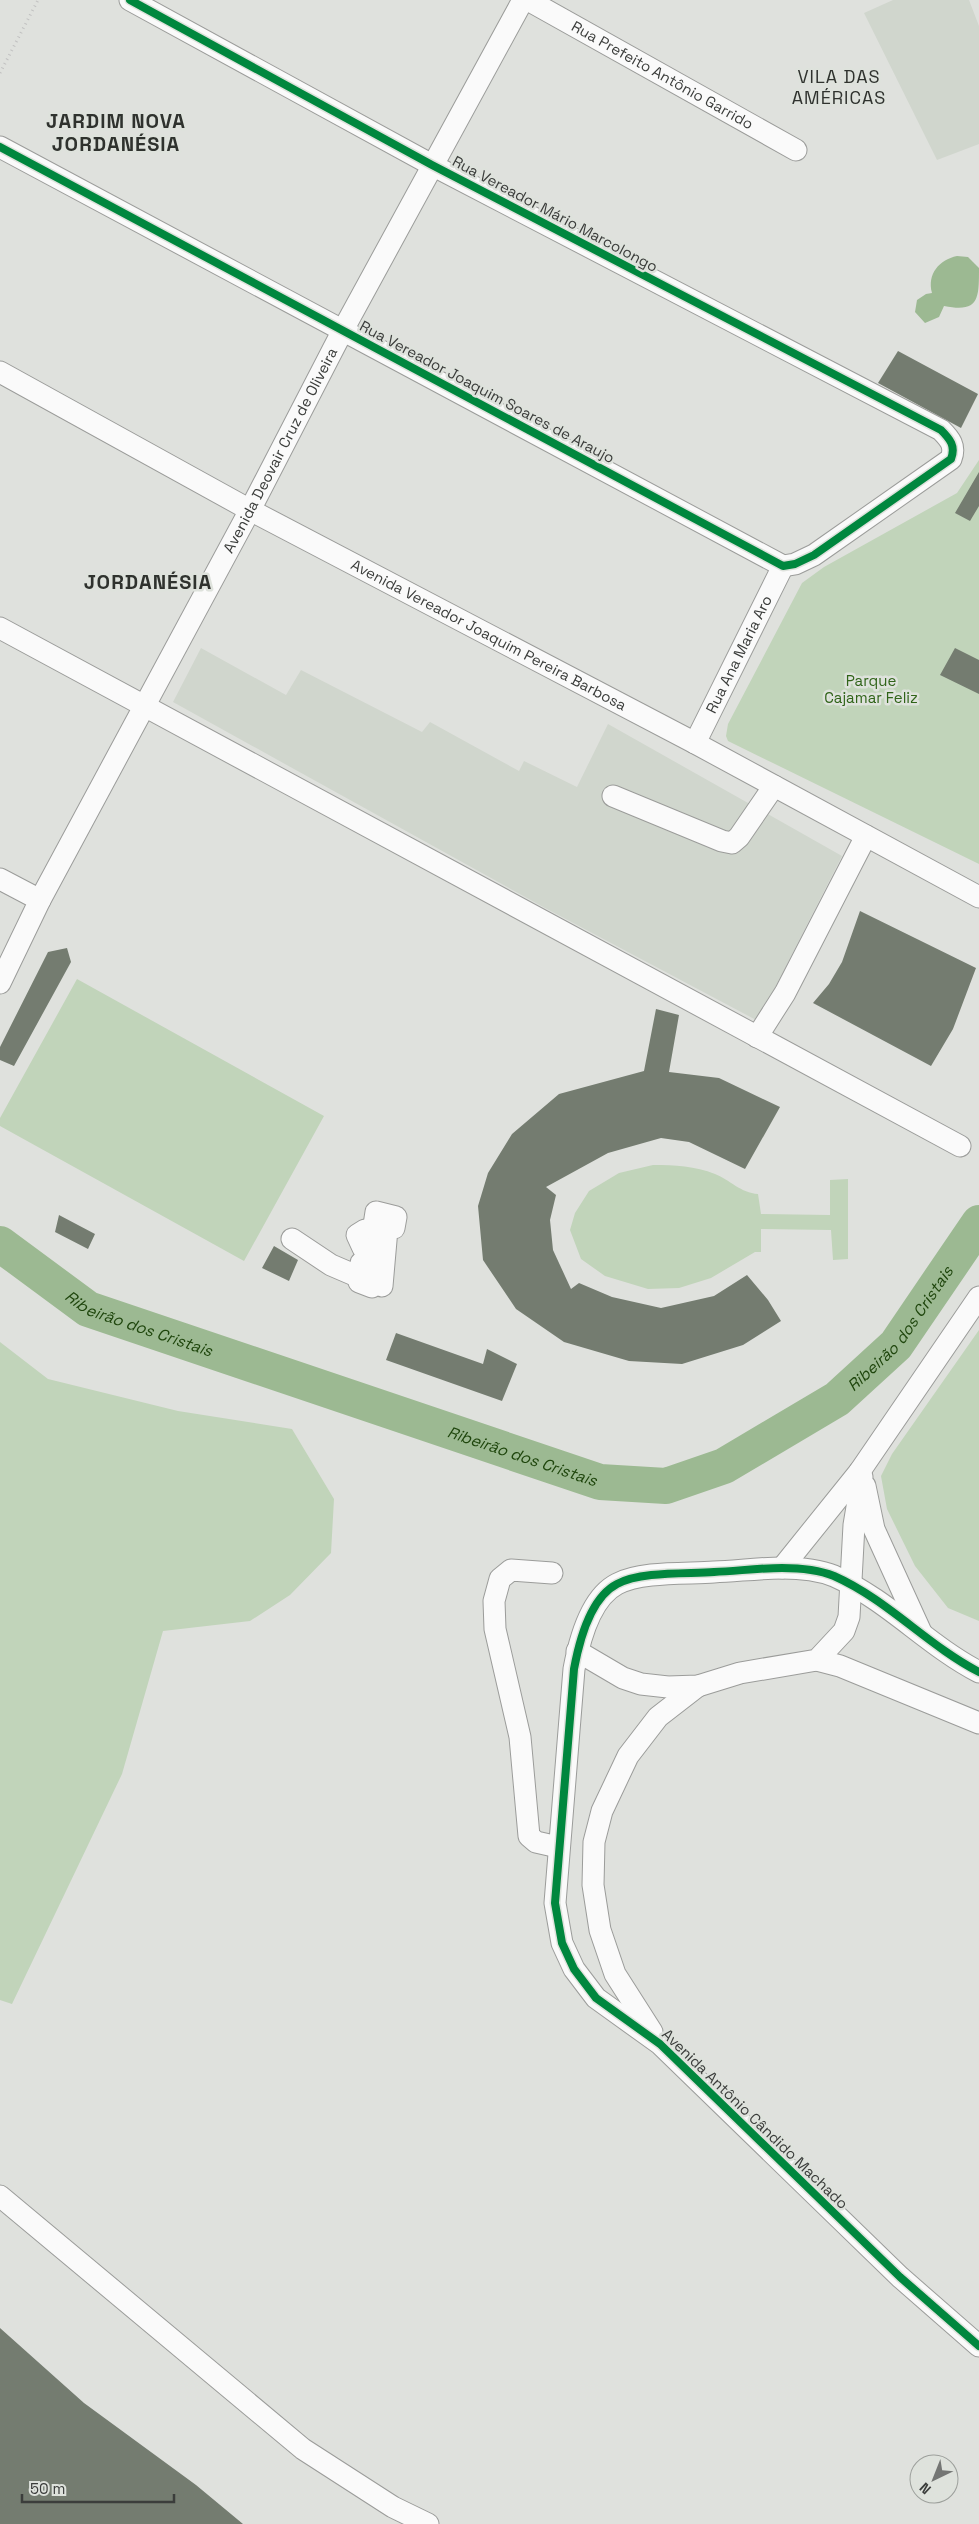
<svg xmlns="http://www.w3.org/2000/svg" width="979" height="2524" font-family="'Space Grotesk',sans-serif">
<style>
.built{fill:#d0d6cd}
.green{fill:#c1d4ba}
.water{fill:#9cb992}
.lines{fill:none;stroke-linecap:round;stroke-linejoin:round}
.river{stroke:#9cb992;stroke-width:36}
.building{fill:#747c70}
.minor-casing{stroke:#9b9c9a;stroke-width:23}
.path{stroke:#c1c1c1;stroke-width:3;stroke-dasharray:1 4;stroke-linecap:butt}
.minor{stroke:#fafafa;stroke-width:21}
.cycleway-casing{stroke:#dee2dc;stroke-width:11}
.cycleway{stroke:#00873e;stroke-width:8}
.labels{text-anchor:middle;stroke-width:5;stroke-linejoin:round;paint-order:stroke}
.street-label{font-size:15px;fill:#3b3d3b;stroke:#dee2dc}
.park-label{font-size:15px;fill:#306419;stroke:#dee2dc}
.water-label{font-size:16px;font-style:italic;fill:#1f460d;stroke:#dee2dc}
.quarter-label{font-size:18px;letter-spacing:1px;fill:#2f322e;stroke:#dee2dc}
.district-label{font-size:20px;font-weight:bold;letter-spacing:1px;fill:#2f322e;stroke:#dee2dc}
</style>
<rect width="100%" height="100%" fill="#dfe1dd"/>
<path class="built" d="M 893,0 L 969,0 L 979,26 L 979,144 L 937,160 L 864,13 Z
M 201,648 L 286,695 L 301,670 L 422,732 L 430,722 L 519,771 L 524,761 L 577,787 L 608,724 L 842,856 L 758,1021 L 545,908 L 173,702 Z"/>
<path class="green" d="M 979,460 L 979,864 L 728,741 L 726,736 L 728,724 L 802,583 L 824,567 L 957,493 Z
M 77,979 L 324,1116 L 244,1261 L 0,1126 L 0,1118 Z
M 653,1165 C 675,1165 695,1166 715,1174 C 730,1180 741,1193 758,1194 L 761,1214 L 830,1215 L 830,1180 L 848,1179 L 848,1259 L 833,1260 L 831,1230 L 761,1229 L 761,1252 L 755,1252 L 711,1278 L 679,1288 L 648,1289 L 605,1276 L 581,1259 L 570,1230 L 575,1213 L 589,1191 L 619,1173 Z
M 979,1330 L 979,1621 L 948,1608 L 915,1566 L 887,1509 L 881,1476 L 892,1454 Z
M 0,1342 L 48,1379 L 178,1411 L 292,1429 L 334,1499 L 331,1553 L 290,1595 L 250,1621 L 163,1631 L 122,1774 L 12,2004 L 0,2000 Z"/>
<path class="water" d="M 957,256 L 968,257 L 979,268 C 979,299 979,313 944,306 L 939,317 L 925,323 L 915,312 L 917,300 L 926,294 L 932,293 C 927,274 939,260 957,256 Z"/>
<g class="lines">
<path class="river" id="s1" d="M 0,1244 L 88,1309 L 600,1482 L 666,1486 L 724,1466 L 837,1399 L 896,1345 L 979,1223"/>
</g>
<path class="building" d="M 898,351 L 978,394 L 961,428 L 878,383 Z
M 979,472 L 979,506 L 970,521 L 955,513 Z
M 955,648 L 979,660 L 979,694 L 940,675 Z
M 860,911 L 976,968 L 953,1029 L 931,1066 L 813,1003 L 829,984 L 842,962 Z
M 67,948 L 71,962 L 14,1066 L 0,1060 L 0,1047 L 48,952 Z
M 656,1009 L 679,1015 L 669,1072 L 719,1078 L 780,1107 L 745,1169 L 689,1142 L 661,1138 L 608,1153 L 546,1187 L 556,1195 L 550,1220 L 553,1250 L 571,1289 L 579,1283 L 612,1297 L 661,1308 L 714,1296 L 747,1275 L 768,1300 L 781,1321 L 743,1345 L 682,1364 L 629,1361 L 564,1342 L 516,1309 L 483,1260 L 478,1206 L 488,1173 L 512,1134 L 559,1094 L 644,1071 Z
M 59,1215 L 95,1234 L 88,1249 L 55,1232 Z
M 274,1246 L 298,1260 L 289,1281 L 262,1268 Z
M 396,1333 L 483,1364 L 487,1349 L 517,1364 L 502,1401 L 386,1360 Z
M 0,2328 L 84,2403 L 196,2485 L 243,2524 L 0,2524 Z"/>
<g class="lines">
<g class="minor-casing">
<g id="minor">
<path id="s2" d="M 528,0 L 796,150"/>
<path d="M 0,147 L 783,566 L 795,564 L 814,555 L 951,459 C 956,446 950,439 941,430 L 432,165 L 130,0"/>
<path id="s3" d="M 0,372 L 250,510 L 695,743 L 979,897"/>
<path d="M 0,628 L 960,1146"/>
<path id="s4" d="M 695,743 L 783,566"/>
<path d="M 613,796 L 722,841 L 732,843 L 739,837 L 774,786"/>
<path d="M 0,879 L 40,900"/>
<path id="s5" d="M 0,983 L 40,900 L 250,510 L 343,330 L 523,0"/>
<path d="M 757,1037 L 785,993 L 866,836"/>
<path d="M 365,1230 L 369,1232 L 372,1239 L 363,1248 L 357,1235 Z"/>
<path d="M 292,1239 L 331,1265 L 359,1277"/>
<path d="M 361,1263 L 359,1282 L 372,1287 L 381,1227 L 374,1225 L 376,1212 L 396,1217 L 394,1228 L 387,1229 L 382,1286"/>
<path d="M 865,1486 L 874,1529 L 921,1632"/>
<path d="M 782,1568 L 860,1471 L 979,1297"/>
<path d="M 552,1573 L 511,1570 L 500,1579 L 494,1601 L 495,1629 L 520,1737 L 529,1836 L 536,1842 L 558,1847"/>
<path d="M 577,1651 L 623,1678 L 641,1684 L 668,1687 L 698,1686 L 740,1673 L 817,1660 L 844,1631 L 849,1617 L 854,1525 L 862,1477 L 860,1471"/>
<path d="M 817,1660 L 840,1666 L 979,1723"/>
<path d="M 979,1672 C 927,1645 888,1600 834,1576 C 819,1570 798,1568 782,1568 C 760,1568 737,1571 714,1572 C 687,1574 641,1571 617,1584 C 590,1598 579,1642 574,1669 L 555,1903 L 562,1943 L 574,1969 L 596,1998 L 660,2044 L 900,2277 L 979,2346"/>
<path d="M 652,2032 L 615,1974 L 600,1930 L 593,1885 L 594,1842 L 602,1811 L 628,1756 L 658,1717 L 698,1686"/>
<path d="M 0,2196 L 303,2449 L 393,2507 L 428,2524"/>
</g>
</g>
<path class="path" d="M 0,73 L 38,0"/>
<use href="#minor" class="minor"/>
<g class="cycleway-casing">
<path id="cycleway" d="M 0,147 L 783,566 L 795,564 L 814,555 L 951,459 C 956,446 950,439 941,430 L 432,165 L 130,0
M 979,1672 C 927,1645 888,1600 834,1576 C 819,1570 798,1568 782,1568 C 760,1568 737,1571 714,1572 C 687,1574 641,1571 617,1584 C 590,1598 579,1642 574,1669 L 555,1903 L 562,1943 L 574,1969 L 596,1998 L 660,2044 L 900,2277 L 979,2346"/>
</g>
<use href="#cycleway" class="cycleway"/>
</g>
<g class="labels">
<g class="street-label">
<text dy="5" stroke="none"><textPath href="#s2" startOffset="154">Rua Prefeito Antônio Garrido</textPath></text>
<text transform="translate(555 214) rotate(28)" y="5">Rua Vereador Mário Marcolongo</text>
<text transform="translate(487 392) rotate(28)" y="5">Rua Vereador Joaquim Soares de Araujo</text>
<text dy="5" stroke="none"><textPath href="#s5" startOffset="602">Avenida Deovair Cruz de Oliveira</textPath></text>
<text dy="5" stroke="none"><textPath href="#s3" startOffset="555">Avenida Vereador Joaquim Pereira Barbosa</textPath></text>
<text dy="5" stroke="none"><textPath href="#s4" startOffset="99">Rua Ana Maria Aro</textPath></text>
<text transform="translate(755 2119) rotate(44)" y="5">Avenida Antônio Cândido Machado</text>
</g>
<g class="park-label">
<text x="871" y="686">Parque<tspan x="871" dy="17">Cajamar Feliz</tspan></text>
</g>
<g class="water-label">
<text dy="6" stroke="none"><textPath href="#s1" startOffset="162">Ribeirão dos Cristais</textPath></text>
<text dy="6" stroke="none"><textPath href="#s1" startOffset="1004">Ribeirão dos Cristais</textPath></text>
<text dy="6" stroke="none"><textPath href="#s1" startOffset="568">Ribeirão dos Cristais</textPath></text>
</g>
<g class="quarter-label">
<text x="839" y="83">VILA DAS<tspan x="839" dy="21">AMÉRICAS</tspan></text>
</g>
<g class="district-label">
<text x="116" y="128">JARDIM NOVA<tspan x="116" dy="23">JORDANÉSIA</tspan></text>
<text x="148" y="589">JORDANÉSIA</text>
</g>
</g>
<g transform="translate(934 2479) rotate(223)"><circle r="24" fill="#dee2dc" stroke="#9da09c"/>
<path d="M0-4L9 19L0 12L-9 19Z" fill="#747674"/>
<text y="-8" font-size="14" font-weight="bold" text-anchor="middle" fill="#3b3d3b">N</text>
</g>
<path d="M22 2494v8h152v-8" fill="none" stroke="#3b3d3b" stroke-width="2.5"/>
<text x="30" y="2494" font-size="15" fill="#3b3d3b" stroke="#dee2dc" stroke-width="4" paint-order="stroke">50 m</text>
</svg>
